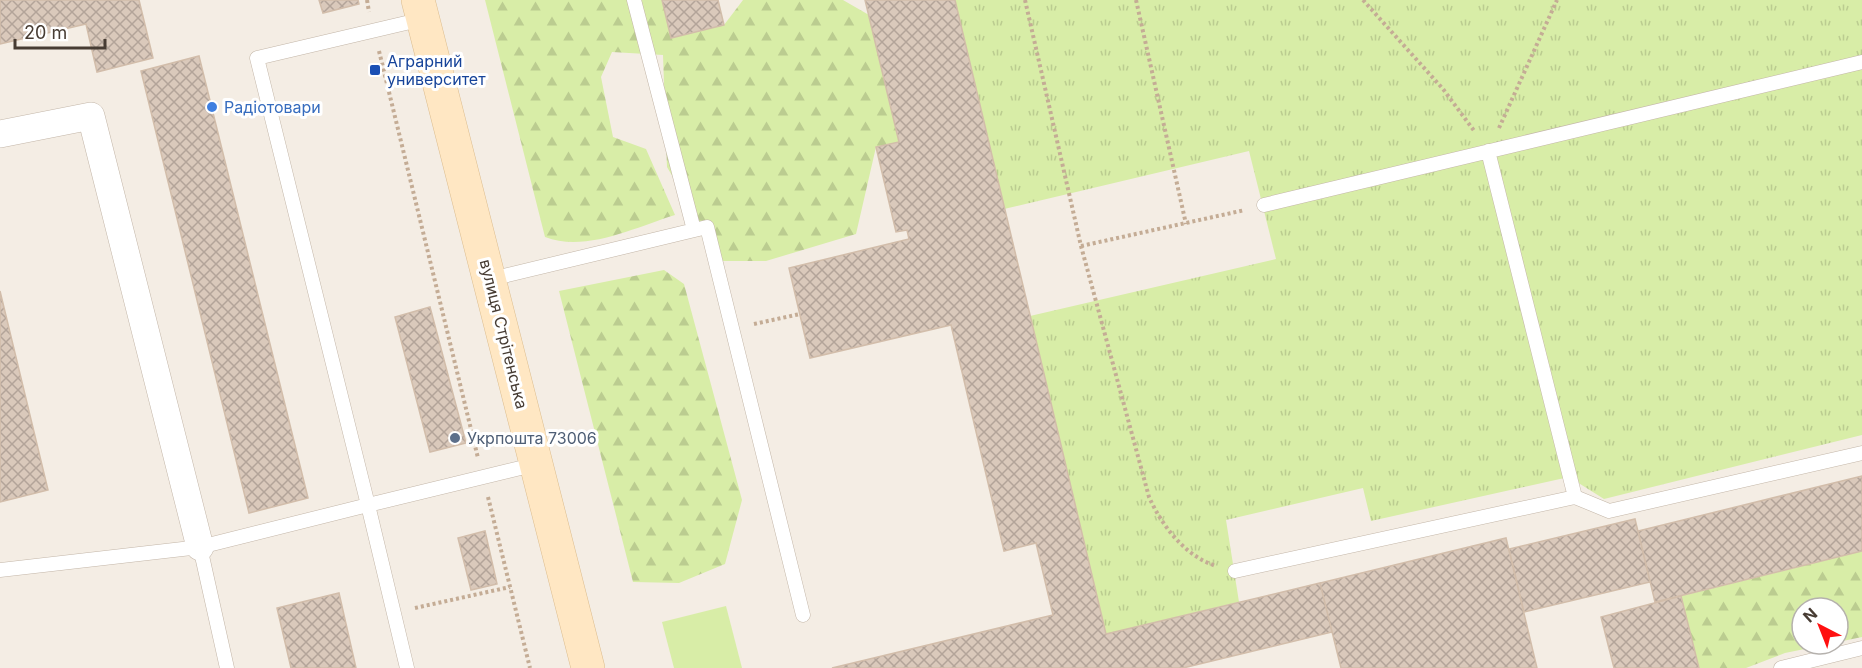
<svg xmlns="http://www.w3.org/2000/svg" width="1862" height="668" font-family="Inter,sans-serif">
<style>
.grass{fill:#d8eda7}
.forest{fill:url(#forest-firs)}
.park{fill:url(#park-tufts)}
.building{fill:url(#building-cross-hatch);stroke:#d2bdaa;stroke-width:1.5}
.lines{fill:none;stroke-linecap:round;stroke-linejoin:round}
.service-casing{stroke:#c3b6a8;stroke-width:15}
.minor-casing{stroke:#c3b6a8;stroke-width:28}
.secondary-casing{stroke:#dcbd8f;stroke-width:34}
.path{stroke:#c4ac95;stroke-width:4;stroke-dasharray:3 3;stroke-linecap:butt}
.service{stroke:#fff;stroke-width:14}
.minor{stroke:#fff;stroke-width:27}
.secondary{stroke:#ffe7c3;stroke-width:33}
.transit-dot{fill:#1a4fb4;stroke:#fff;stroke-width:2}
.shop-dot{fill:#3f7fe0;stroke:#fff;stroke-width:2}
.service-dot{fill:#5c6f8a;stroke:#fff;stroke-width:2}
.labels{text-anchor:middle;stroke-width:6;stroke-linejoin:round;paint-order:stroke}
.transit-label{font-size:16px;fill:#164399;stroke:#fff;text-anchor:start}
.shop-label{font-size:16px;fill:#366cbe;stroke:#fff;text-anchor:start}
.street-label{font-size:16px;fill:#473c33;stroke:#fff}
.service-label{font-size:16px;fill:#4e5e75;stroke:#fff;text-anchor:start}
</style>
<defs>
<pattern id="forest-firs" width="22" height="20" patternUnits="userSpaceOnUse" patternTransform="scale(1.5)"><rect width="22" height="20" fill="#d8eda7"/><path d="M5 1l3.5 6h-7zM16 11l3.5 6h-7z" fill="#bbcc90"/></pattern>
<pattern id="park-tufts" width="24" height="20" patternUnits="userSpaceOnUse" patternTransform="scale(1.5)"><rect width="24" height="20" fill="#d8eda7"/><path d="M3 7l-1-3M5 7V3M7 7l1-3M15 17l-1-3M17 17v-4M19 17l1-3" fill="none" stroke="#bbcc90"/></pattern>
<pattern id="building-cross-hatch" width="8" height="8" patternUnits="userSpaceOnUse" patternTransform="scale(1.5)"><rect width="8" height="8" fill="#dac9bb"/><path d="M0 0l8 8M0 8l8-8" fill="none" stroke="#b3a499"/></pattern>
</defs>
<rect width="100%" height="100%" fill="#f4ede4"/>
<path class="grass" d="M 726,606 L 742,668 L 674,668 L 662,622 Z"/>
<path class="forest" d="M 485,0 L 662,0 L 671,38 L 724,25 L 743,0 L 843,0 L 869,15 L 899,142 L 876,147 L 856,234 L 766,261 L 722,261 L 667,167 L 663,55 L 612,52 L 601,77 L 613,137 L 646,149 L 675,215 C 636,227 585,253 545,237 Z
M 664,270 L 684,284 L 742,500 L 725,564 L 679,583 L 633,582 L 559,291 Z
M 1862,551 L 1862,637 L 1838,642 L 1838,608 L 1802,608 L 1802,644 L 1829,644 L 1785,653 L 1746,668 L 1699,668 L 1681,596 Z"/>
<path class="park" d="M 955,0 L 1862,0 L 1862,435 L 1604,499 L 1569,477 L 1371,521 L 1363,488 L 1226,520 L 1239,602 L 1106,634 L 1030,316 L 1276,259 L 1249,151 L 1004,209 Z"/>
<path class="building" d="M 0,0 L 139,0 L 153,58 L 97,72 L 86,24 L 0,44 Z
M 319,0 L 358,0 L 359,4 L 323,13 Z
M 662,0 L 718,0 L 724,25 L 671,38 Z
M 865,0 L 955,0 L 1106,634 L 1320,583 L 1332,632 L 1183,668 L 832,668 L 1053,615 L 1036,543 L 1004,551 L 951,325 L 810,358 L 789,268 L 909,239 L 907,230 L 896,232 L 876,147 L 899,142 Z
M 199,56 L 308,498 L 249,513 L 141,71 Z
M 0,291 L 48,490 L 0,502 Z
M 430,307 L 466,443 L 430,452 L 395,317 Z
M 1862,476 L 1862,551 L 1655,602 L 1638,531 Z
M 1635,519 L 1650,582 L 1524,612 L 1509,549 Z
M 485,531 L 497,584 L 471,590 L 458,538 Z
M 1506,538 L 1537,668 L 1341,668 L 1320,583 Z
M 339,593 L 356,668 L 291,668 L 277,608 Z
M 1681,596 L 1699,668 L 1614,668 L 1601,617 Z"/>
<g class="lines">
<g class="service-casing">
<path id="service" d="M 634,0 L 694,230
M 1488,151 L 1575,497
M 1264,205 L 1862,62
M 491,279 L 707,227 L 803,615
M 0,570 L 200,547
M 1235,571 L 1575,497 L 1609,511 L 1862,453
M 227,668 L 200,547 L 368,505 L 257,58 L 423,19
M 407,668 L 368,505 L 537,464
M 1781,668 L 1862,648"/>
</g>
<g class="minor-casing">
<path id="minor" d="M 0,134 L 91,116 L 200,547"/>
</g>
<g class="secondary-casing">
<path id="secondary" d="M 418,0 L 588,668"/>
</g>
<path class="path" d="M 367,0 L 369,12
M 1025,0 L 1081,246 L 1149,497 C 1162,526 1185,556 1216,566
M 1136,0 L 1186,224
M 1363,0 L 1443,89 L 1475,132
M 379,51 L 478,458
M 1499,128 L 1557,0
M 1081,246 L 1245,210
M 754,324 L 800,314
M 488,497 L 530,668
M 415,608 L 510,587"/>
<use href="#service" class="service"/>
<use href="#minor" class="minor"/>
<use href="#secondary" class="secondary"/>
</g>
<rect class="transit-dot" x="369" y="64" width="12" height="12" rx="3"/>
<circle class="shop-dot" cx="212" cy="107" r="6"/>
<circle class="service-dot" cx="455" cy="438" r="6"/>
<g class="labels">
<g class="transit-label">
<text x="387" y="67">Аграрний<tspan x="387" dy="18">университет</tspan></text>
</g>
<g class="shop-label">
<text x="224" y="113">Радіотовари</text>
</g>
<g class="street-label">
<text transform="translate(504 334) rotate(76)" y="6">вулиця Стрітенська</text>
</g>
<g class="service-label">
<text x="467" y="444">Укрпошта 73006</text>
</g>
</g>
<g transform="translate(1820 626) rotate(318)"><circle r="28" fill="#ffffff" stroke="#b5b1ad" stroke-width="1.5"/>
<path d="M0-4.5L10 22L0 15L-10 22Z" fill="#ff1010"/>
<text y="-9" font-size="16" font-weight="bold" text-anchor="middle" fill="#473c33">N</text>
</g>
<path d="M15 39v9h90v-9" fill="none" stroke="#473c33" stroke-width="3"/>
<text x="24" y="39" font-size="18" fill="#473c33" stroke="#ffffff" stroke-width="4.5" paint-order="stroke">20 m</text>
</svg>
